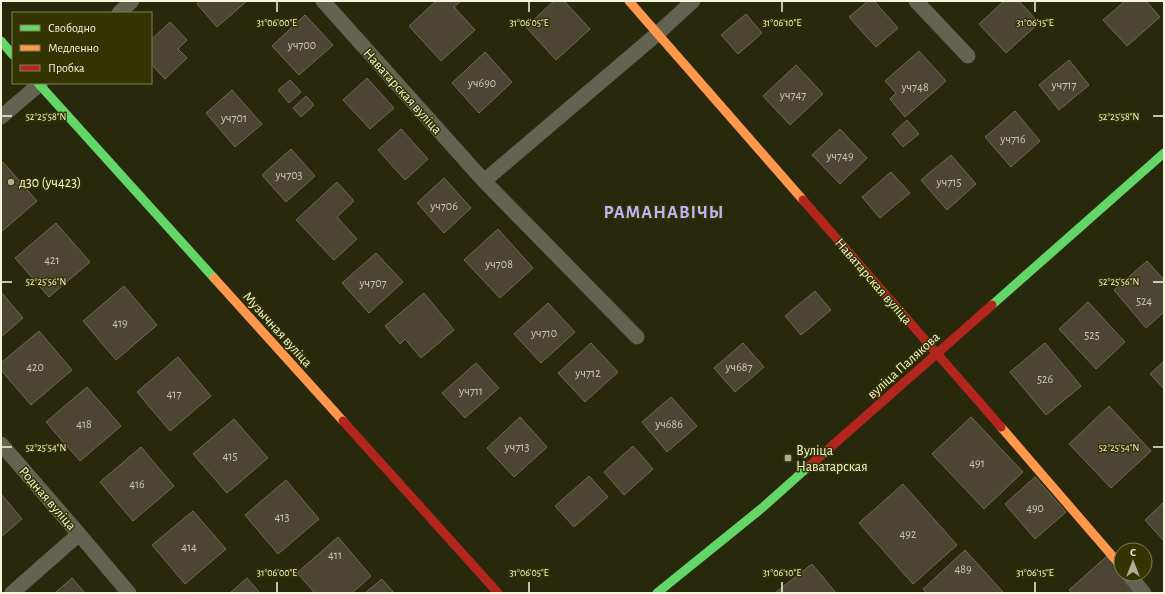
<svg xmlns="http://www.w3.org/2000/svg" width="1165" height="594" font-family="'Alegreya Sans',sans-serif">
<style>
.building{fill:#4c4534;stroke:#736a58}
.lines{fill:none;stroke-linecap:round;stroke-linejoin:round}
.street{stroke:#626350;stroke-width:15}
.fast{stroke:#63d668;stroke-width:9}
.slow{stroke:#ff974d;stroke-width:9}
.jam{stroke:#b3261e;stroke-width:9}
.ticks{fill:none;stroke:#f4f6dc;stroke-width:1.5}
.poi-dot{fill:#adae94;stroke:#333401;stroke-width:1.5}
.labels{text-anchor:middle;stroke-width:3;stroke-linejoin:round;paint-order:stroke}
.number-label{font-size:12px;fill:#cacab2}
.street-label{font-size:14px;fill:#f4f6dc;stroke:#333401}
.poi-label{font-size:14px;fill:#f4f6dc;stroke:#333401;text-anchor:start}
.district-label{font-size:18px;font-weight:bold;letter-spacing:1px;fill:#beb3fa;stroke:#333401}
.ticks-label{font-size:10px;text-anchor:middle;fill:#f4f6dc;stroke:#333401;stroke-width:3;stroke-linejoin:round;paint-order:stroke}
</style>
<rect width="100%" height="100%" fill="#28280d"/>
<path class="building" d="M 200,1 L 247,1 L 217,27 L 197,4 Z
M 436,1 L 459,1 L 460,2 L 454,7 L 475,30 L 441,61 L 409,26 Z
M 554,1 L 564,1 L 590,29 L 556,60 L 526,27 Z
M 868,1 L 874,1 L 898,28 L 876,47 L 849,17 Z
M 1004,1 L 1019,1 L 1039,23 L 1006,53 L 979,24 Z
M 1125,1 L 1146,1 L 1160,17 L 1127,46 L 1103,20 Z
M 746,14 L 762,33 L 738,54 L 721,35 Z
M 305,15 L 333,45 L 299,75 L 272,46 Z
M 170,22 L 187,40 L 178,49 L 187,58 L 165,79 L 151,64 L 151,40 Z
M 919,51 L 946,81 L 905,117 L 890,99 L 896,93 L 885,81 Z
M 485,52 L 512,82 L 479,113 L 452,83 Z
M 1069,60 L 1089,85 L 1059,110 L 1039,85 Z
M 796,65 L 823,94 L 790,125 L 763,96 Z
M 367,78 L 394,108 L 370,129 L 343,100 Z
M 290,80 L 301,92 L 289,103 L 278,90 Z
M 232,90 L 262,124 L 235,147 L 206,113 Z
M 306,96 L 314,105 L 301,117 L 293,108 Z
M 1015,111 L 1040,141 L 1011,167 L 985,137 Z
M 907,120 L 919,134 L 903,147 L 892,134 Z
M 401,129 L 428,159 L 405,180 L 378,150 Z
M 840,129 L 867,158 L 840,184 L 812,155 Z
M 291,149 L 315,176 L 286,202 L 262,175 Z
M 951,155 L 976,184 L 947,210 L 921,180 Z
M 3,162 L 37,201 L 1,232 L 1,164 Z
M 891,172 L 910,193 L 880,218 L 862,197 Z
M 444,178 L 471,208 L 444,233 L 417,203 Z
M 337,182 L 354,201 L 337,217 L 357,239 L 334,260 L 296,220 Z
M 56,223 L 90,262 L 49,297 L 15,258 Z
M 498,229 L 533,268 L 500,298 L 464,260 Z
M 376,253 L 403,282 L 369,313 L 342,283 Z
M 1147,261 L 1164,280 L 1164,312 L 1146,328 L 1114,290 Z
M 124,286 L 157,325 L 116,360 L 83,321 Z
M 815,291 L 831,310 L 801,335 L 785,316 Z
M 1,292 L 23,318 L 1,337 Z
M 424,293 L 454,330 L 421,358 L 405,339 L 400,344 L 385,326 Z
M 1088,302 L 1125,342 L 1096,369 L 1059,329 Z
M 548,303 L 575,332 L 541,363 L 514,334 Z
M 39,331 L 72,370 L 31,405 L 1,370 L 1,363 Z
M 591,343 L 618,372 L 585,402 L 558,373 Z
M 743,343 L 764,367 L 735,392 L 714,368 Z
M 1045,343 L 1081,386 L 1046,415 L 1010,372 Z
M 178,357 L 211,396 L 170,431 L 137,392 Z
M 1164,361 L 1164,389 L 1150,374 Z
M 476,363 L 499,388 L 465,418 L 442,393 Z
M 87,387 L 121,426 L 80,461 L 46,422 Z
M 671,397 L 697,426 L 667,452 L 642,422 Z
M 1109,406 L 1151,451 L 1111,488 L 1069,444 Z
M 520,417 L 547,447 L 514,477 L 487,448 Z
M 971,417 L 1023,472 L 984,509 L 932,454 Z
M 234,419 L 268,458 L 227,493 L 193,454 Z
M 633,446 L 653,469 L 624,495 L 604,472 Z
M 141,447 L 174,486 L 133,521 L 100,482 Z
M 589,476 L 608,497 L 574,527 L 555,506 Z
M 1035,477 L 1066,512 L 1035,539 L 1005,504 Z
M 286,480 L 319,519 L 278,554 L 245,515 Z
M 903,484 L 957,545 L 913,584 L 859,523 Z
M 1,494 L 22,519 L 1,537 Z
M 1164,502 L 1164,541 L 1145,520 Z
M 193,511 L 226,549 L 185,584 L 152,545 Z
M 338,537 L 371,576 L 352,593 L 315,593 L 297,573 Z
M 965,550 L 1003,592 L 1001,593 L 927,593 L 923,589 Z
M 1107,556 L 1138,593 L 1072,593 L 1069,590 Z
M 812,564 L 836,593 L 775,593 Z
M 72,578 L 85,593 L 55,593 Z
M 247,578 L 260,593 L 230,593 Z
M 382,579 L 394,593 L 365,593 Z"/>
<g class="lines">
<path class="street" d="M 323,1 L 484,181 L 657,34 L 693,1
M 916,1 L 968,56
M 119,13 L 132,1
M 1,117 L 41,83
M 484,181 L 637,337
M 1,444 L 79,534 L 12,593
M 79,534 L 129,593
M 1128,574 L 1144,593"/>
<path class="fast" d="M 1,41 L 13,55
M 38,83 L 214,278
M 992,305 L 1164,153
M 657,593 L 762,508 L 808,467"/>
<path class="slow" d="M 629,1 L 803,200
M 214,278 L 343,421
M 1001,427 L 1121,566"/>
<path class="jam" d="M 803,200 L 1001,427
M 343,421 L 498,593
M 808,467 L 992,305"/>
</g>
<path class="ticks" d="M 277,2 L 277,12M 529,2 L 529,12M 782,2 L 782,12M 1035,2 L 1035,12M 2,116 L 12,116M 1153,116 L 1163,116M 2,282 L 12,282M 1153,282 L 1163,282M 2,447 L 12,447M 1153,447 L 1163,447M 277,582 L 277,592M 529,582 L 529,592M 782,582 L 782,592M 1035,582 L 1035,592"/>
<g class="poi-dot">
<circle cx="11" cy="182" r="4"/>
<rect x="784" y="454" width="8" height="8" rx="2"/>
</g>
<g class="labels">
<g class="number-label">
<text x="302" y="49">уч700</text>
<text x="482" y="87">уч690</text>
<text x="1064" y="89">уч717</text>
<text x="915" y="91">уч748</text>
<text x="793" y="99">уч747</text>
<text x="234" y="122">уч701</text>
<text x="1013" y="143">уч716</text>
<text x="840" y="160">уч749</text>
<text x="289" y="179">уч703</text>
<text x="949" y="186">уч715</text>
<text x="444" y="210">уч706</text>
<text x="52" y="264">421</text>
<text x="499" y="268">уч708</text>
<text x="373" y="287">уч707</text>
<text x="1144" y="305">524</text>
<text x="120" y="327">419</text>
<text x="544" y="337">уч710</text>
<text x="1092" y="339">525</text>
<text x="35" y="371">420</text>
<text x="739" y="371">уч687</text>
<text x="588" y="377">уч712</text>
<text x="1045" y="383">526</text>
<text x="471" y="395">уч711</text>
<text x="174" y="398">417</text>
<text x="84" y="428">418</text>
<text x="669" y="428">уч686</text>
<text x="517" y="451">уч713</text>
<text x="230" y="460">415</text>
<text x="977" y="467">491</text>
<text x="137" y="488">416</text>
<text x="1035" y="512">490</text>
<text x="282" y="521">413</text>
<text x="908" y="538">492</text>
<text x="189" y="551">414</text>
<text x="335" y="559">411</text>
<text x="963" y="573">489</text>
</g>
<g class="street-label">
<text transform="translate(403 91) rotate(48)" y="5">Наватарская вуліца</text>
<text transform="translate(874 281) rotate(49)" y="5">Наватарская вуліца</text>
<text transform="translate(278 329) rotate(48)" y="5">Музычная вуліца</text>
<text transform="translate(903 365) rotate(-42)" y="5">вуліца Палякова</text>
<text transform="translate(48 498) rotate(49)" y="5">Родная вуліца</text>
</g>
<g class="poi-label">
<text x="19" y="187">д30 (уч423)</text>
<text x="796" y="455">Вуліца<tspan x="796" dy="16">Наватарская</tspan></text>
</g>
<g class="district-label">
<text x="664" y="218">РАМАНАВІЧЫ</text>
</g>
</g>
<g class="ticks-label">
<text x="277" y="26">31°06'00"E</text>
<text x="529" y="26">31°06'05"E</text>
<text x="782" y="26">31°06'10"E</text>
<text x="1035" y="26">31°06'15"E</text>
<text x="46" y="120">52°25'58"N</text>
<text x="1119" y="120">52°25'58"N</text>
<text x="46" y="285">52°25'56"N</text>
<text x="1119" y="285">52°25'56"N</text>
<text x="46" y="451">52°25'54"N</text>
<text x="1119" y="451">52°25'54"N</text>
<text x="277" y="576">31°06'00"E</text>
<text x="529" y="576">31°06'05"E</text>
<text x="782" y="576">31°06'10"E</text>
<text x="1035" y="576">31°06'15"E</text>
</g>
<rect width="1165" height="594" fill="none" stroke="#f4f6dc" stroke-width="4"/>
<rect x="12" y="12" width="140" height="72" fill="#333401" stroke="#808259"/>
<rect x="20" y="25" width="20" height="6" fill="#63d668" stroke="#808259"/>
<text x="48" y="32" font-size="12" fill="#f4f6dc">Свободно</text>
<rect x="20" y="45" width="20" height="6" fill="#ff974d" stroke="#808259"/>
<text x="48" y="52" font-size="12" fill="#f4f6dc">Медленно</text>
<rect x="20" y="65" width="20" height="6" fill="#b3261e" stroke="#808259"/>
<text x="48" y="72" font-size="12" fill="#f4f6dc">Пробка</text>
<g transform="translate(1133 562)"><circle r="19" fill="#333401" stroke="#808259"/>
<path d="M0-3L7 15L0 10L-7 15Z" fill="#adae94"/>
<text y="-6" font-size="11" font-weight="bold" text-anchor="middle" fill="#f4f6dc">С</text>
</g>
</svg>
